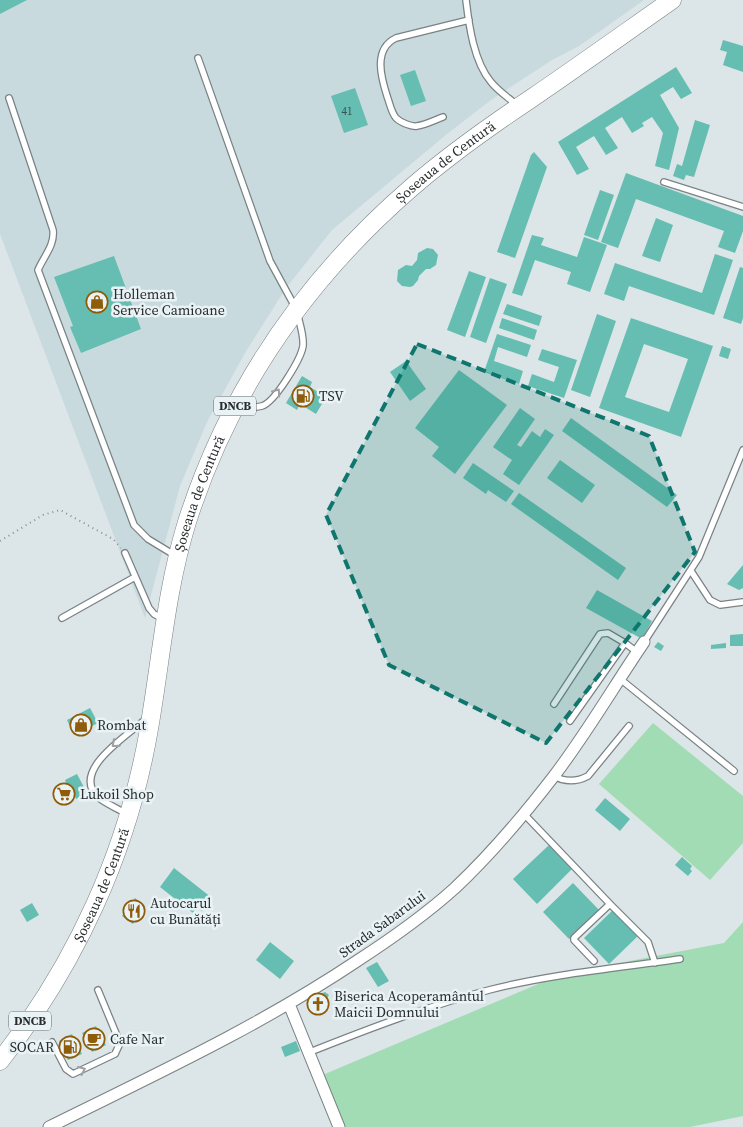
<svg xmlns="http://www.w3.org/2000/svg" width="743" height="1127" font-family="'Source Serif 4',serif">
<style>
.built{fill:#c8dade}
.green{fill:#a1dcb5}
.building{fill:#65beb1;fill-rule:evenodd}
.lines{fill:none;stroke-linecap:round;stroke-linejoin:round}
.service-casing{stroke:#7a8284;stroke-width:8}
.minor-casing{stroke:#7a8284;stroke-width:13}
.primary-casing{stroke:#7a8284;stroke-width:19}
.path{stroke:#8a9091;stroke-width:2;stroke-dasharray:1 4;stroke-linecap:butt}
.service{stroke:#fff;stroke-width:5.5}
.minor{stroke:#fff;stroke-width:11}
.primary{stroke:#fff;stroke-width:18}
.oneway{stroke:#9fa0a1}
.marked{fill:#0f766e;fill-opacity:0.2;stroke:#0f766e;stroke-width:4;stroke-dasharray:10 6;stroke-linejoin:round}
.labels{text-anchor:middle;stroke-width:5;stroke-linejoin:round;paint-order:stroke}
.number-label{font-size:11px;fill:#39514f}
.shield{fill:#e9f3f5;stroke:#63686a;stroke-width:1}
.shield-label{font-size:12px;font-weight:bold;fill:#2a2d2e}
.street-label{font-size:14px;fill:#2a2d2e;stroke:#e9f3f5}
.poi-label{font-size:14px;fill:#2a2d2e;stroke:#e9f3f5;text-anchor:start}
</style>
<rect width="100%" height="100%" fill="#dce5e7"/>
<path class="built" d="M 0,0 L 644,0 L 579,46 L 552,60 L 491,100 L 447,134 L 332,230 L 286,288 L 245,353 L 207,422 L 180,486 L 145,618 L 0,234 Z"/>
<path class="green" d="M 653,723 L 743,796 L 743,843 L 710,880 L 599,784 Z
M 743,922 L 743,1116 L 690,1127 L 333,1127 L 313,1079 L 562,974 L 724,943 Z"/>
<path class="building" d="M 0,0 L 27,0 L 0,14 Z
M 723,40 L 743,46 L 743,72 L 723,65 L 727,52 L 720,50 Z
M 676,67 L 692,93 L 681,99 L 673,87 L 660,95 L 679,128 L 669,170 L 655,166 L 663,133 L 652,117 L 642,123 L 644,126 L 632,133 L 622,117 L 605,128 L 618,148 L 606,155 L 594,136 L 576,147 L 589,169 L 577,175 L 558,142 Z
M 415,70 L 426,101 L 411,106 L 400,75 Z
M 355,88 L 368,125 L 344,133 L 331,96 Z
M 695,120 L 710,125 L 694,177 L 686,175 L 684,180 L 673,176 L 677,164 L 682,166 Z
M 534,152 L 547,167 L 515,258 L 497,252 L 531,155 Z
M 626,173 L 743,216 L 743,231 L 735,253 L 718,247 L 724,231 L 636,199 L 618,248 L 601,242 Z
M 600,190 L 614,195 L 598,240 L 584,235 Z
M 656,218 L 673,225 L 660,262 L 642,256 Z
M 532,235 L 544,238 L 541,245 L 577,257 L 584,237 L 607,245 L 590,292 L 567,284 L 571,272 L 535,260 L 522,296 L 512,293 Z
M 427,248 L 433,249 L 438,255 L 436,265 L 430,269 L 426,269 L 419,276 L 418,280 L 413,286 L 410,287 L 402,286 L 397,281 L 398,270 L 406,265 L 412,266 L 417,260 L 418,253 Z
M 715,254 L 733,260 L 714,315 L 629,286 L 624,301 L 604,294 L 615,263 L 702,293 Z
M 114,256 L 141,329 L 81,353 L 70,327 L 73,326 L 54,277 Z
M 740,267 L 743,268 L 743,318 L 741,324 L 723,318 Z
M 469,271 L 486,277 L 465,337 L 447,330 Z
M 490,278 L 507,284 L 486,343 L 470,337 Z
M 507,304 L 542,316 L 539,326 L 503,314 Z
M 597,314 L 616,321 L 590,397 L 571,390 Z
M 502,318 L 537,330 L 534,340 L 499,328 Z
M 631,318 L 713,346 L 681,437 L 599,408 ZM 644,344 L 688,359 L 669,412 L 625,397 Z
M 497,334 L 531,345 L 527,357 L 498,347 L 494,361 L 523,371 L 519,384 L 484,372 Z
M 722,346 L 731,349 L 728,359 L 719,356 Z
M 542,349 L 577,360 L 564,398 L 528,386 L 532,374 L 554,382 L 559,367 L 538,360 Z
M 406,361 L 426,389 L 410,401 L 390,372 Z
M 459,370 L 507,405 L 455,474 L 432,456 L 439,447 L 415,428 Z
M 302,376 L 312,382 L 310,387 L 326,397 L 316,414 L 300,404 L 297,410 L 286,403 Z
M 520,408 L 535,419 L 517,445 L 521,447 L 532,431 L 540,437 L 545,429 L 554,435 L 519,485 L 503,474 L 512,460 L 493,447 Z
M 571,418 L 677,495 L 667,507 L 562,431 Z
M 560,460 L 595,485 L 582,503 L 547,478 Z
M 473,463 L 514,491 L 506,502 L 488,490 L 486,494 L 463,478 Z
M 519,493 L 626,568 L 618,580 L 511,504 Z
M 743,565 L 743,588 L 739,590 L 727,584 Z
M 597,590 L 652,621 L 642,639 L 586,608 Z
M 743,634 L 743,646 L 730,646 L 730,635 Z
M 658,642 L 664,646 L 661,651 L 654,647 Z
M 726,643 L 726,648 L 711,649 L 711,645 Z
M 90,708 L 98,723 L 74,735 L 67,720 Z
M 77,774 L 87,793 L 76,799 L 74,794 L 59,802 L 53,790 L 66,783 L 65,780 Z
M 605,798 L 630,819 L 620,831 L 595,810 Z
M 549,845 L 572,869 L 537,904 L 513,879 Z
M 682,857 L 692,866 L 690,869 L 692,871 L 688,876 L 675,865 Z
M 174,868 L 212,898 L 202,911 L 197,907 L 193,913 L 160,887 Z
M 573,883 L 599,910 L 569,939 L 543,912 Z
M 135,898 L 145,906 L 133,924 L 122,916 Z
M 32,903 L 39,915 L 27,922 L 20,910 Z
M 614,909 L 639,935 L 609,964 L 584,938 Z
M 270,942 L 294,961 L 280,979 L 256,960 Z
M 377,962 L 389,981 L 378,987 L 366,968 Z
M 325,992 L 329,995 L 327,998 L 328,1002 L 316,1014 L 307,1007 L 316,996 Z
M 96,1026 L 106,1045 L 92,1052 L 82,1033 Z
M 72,1034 L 82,1054 L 68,1060 L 59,1041 Z
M 296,1041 L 300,1051 L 285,1057 L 281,1047 Z"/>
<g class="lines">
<g class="service-casing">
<path id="service" d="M 466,0 C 469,26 474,62 491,82 C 498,91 509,98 518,106
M 198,58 L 270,261 L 295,307
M 9,98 L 53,230 C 55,245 44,256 38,270 L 134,525 L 148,539 L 176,556
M 443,117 C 435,120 425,125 417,126 C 411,127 400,122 396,118 C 391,112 390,104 387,96 C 381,77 373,49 396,38 L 469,20
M 664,182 L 743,207
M 239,408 C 246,407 255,408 262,406 C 275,402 301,359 303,346 C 304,336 300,325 298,316
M 125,553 L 149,608 L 154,614 L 163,619
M 691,571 L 710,600 L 720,605 L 743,602
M 62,618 L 135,577
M 644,642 L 699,557 L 743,450
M 619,678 L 734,771
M 554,704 L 600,634 L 608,633 L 625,643
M 570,721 L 625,643 L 637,652
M 554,776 C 564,782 577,782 588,776 L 629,726
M 127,814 C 118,809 107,804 99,798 C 68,771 130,734 147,718
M 524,814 L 610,904 L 574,938 L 574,940 L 594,961
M 610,904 L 648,942 L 655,963
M 52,1042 L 66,1069 L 73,1074 L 115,1054 L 120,1043 L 98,990
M 310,1052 C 368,1029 428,1006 489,990 C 551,974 617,968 680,959"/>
</g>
<g class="minor-casing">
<path id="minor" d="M 289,1004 L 339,1127
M 49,1127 C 154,1075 260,1026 357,961 C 391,939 425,915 455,888 C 491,854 524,815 554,776 C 587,733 614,686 644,642"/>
</g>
<g class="primary-casing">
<g id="primary">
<path id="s1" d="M 0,1061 C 76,964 128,851 149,729 C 161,660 166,590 187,522 C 229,390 306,279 411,188 C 449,155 490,126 532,98 C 579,66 625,33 672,0"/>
</g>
</g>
<path class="path" d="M 0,541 L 43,515 L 60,510 L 113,539 L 121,548"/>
<use href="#service" class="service"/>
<use href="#minor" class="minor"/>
<use href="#primary" class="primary"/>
</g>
<defs><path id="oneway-chevron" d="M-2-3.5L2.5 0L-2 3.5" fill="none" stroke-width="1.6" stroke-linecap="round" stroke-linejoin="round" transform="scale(1.25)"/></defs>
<g class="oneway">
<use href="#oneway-chevron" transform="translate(277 392) rotate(-55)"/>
<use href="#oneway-chevron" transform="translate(115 744) rotate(139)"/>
<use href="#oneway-chevron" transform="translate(82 1070) rotate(-24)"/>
</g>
<path class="marked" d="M 417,344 L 649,436 L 695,552 L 546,743 L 389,665 L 326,515 Z"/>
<defs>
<g id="shop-ring" transform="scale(1.125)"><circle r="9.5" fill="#e9f3f5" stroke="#8f5c0a" stroke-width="1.5"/><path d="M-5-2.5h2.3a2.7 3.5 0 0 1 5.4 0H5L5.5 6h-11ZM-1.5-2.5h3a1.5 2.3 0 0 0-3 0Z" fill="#8f5c0a"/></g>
<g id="fuel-ring" transform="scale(1.125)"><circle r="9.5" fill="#e9f3f5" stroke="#8f5c0a" stroke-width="1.5"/><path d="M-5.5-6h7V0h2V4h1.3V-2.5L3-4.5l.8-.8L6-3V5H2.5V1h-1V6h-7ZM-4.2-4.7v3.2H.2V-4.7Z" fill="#8f5c0a"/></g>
<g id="supermarket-ring" transform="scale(1.125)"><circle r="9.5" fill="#e9f3f5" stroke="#8f5c0a" stroke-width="1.5"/><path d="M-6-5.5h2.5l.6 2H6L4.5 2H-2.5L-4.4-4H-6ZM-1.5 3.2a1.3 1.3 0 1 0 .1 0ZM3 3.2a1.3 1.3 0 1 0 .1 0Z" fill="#8f5c0a"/></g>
<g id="restaurant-ring" transform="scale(1.125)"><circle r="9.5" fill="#e9f3f5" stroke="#8f5c0a" stroke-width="1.5"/><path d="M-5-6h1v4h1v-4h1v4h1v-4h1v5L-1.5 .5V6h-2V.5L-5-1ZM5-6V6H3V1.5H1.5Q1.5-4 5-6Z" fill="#8f5c0a"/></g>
<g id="church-ring" transform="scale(1.125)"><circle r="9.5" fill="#e9f3f5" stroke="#8f5c0a" stroke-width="1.5"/><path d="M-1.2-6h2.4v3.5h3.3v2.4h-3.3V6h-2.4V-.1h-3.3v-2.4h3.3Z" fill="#8f5c0a"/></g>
<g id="cafe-ring" transform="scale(1.125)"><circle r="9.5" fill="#e9f3f5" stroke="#8f5c0a" stroke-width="1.5"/><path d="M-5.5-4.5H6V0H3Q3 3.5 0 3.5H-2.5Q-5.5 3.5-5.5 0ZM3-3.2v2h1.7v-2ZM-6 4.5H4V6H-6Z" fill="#8f5c0a"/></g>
</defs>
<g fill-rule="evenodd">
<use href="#shop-ring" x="97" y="302"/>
<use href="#fuel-ring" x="303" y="396"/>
<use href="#shop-ring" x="81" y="725"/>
<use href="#supermarket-ring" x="64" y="794"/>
<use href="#restaurant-ring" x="134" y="911"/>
<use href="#church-ring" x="318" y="1004"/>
<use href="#cafe-ring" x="94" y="1039"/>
<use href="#fuel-ring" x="70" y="1047"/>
</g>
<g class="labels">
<g class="number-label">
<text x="347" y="115">41</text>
</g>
<g class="shield">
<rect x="214" y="396.5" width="42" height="19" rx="4"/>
<rect x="9" y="1011.5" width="42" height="19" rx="4"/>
</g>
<g class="shield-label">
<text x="235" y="410">DNCB</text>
<text x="30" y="1025">DNCB</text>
</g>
<g class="street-label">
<text dy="5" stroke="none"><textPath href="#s1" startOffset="1029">Șoseaua de Centură</textPath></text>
<text dy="5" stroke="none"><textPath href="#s1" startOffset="609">Șoseaua de Centură</textPath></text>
<text dy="5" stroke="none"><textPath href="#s1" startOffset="204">Șoseaua de Centură</textPath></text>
<text transform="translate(382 924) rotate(-36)" y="5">Strada Sabarului</text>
</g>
<g class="poi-label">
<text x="113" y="299">Holleman<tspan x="113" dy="16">Service Camioane</tspan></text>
<text x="319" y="401">TSV</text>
<text x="97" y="730">Rombat</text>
<text x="80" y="799">Lukoil Shop</text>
<text x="150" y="908">Autocarul<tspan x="150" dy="16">cu Bunătăți</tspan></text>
<text x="334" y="1001">Biserica Acoperamântul<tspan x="334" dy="16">Maicii Domnului</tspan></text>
<text x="110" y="1044">Cafe Nar</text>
<text x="54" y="1052" text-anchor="end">SOCAR</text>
</g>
</g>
</svg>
